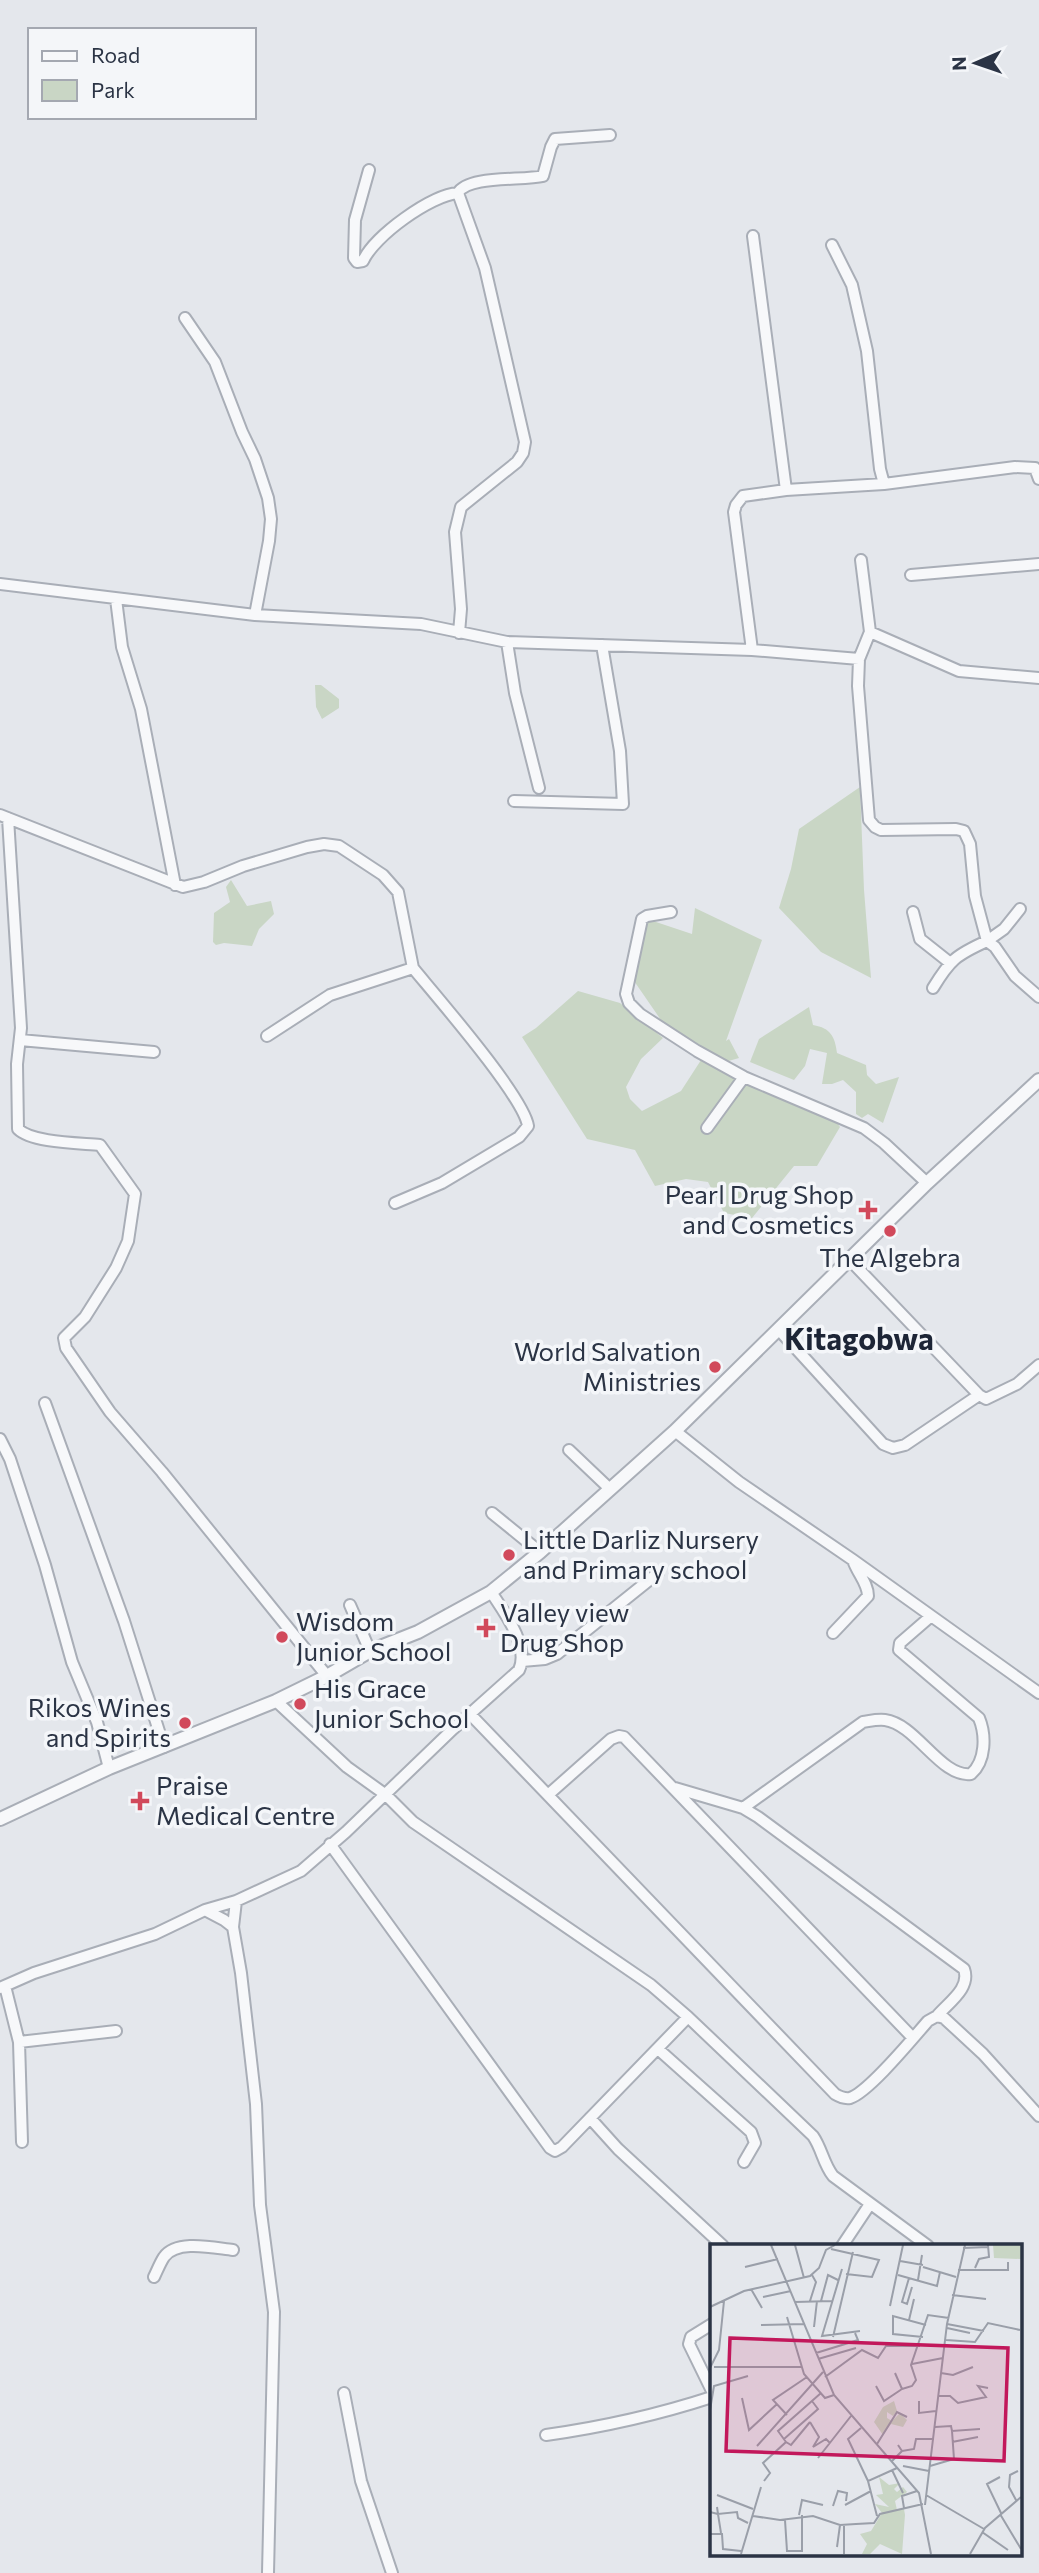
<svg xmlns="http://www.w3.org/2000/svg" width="1039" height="2573" font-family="Commissioner,sans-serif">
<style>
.green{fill:#c9d6c5}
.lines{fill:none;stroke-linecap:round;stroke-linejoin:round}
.minor-casing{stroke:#a9aeb7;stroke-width:14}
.tertiary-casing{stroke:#a9aeb7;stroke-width:16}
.minor{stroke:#f7f8fa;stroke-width:10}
.tertiary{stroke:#f7f8fa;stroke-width:12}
.poi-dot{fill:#d1495b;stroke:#f4f6f9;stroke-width:2.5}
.labels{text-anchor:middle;stroke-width:7;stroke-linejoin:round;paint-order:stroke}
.poi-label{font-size:26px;fill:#2b3445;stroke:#f4f6f9;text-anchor:start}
.quarter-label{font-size:30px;font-weight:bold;fill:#1d2536;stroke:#f4f6f9}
.inset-road{fill:none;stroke:#9a9fa9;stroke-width:2}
.view{fill:#c2185b;fill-opacity:0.15;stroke:#c2185b;stroke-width:3.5}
.inset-edge{fill:none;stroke:#2b3445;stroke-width:3.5}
</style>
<rect width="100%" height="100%" fill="#e4e7ec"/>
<path class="green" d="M 315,685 L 321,685 L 339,699 L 339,708 L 322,719 L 316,707 Z
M 860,787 L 864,890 L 871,978 L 821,952 L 779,908 L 791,869 L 799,829 Z
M 231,880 L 247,906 L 271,901 L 274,914 L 259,929 L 252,946 L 224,943 L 216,945 L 213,942 L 214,913 L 230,902 L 226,887 Z
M 695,908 L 762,940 L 726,1041 L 729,1039 L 739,1058 L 725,1062 L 663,1023 L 632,978 L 647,919 L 692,934 Z
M 578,991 L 620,1003 L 663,1038 L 641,1059 L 626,1087 L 630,1099 L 642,1111 L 681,1091 L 703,1057 L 833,1117 L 840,1127 L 817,1166 L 794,1166 L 752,1218 L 724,1213 L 708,1182 L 686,1179 L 655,1186 L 635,1150 L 587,1139 L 522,1037 L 536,1028 Z
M 809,1007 L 813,1025 C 831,1028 835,1037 837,1053 L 866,1065 L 867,1075 L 876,1084 L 899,1077 L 883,1123 L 868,1114 L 862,1118 L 856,1114 L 856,1092 L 843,1080 L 832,1084 L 822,1084 L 827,1053 L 810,1049 L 805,1066 L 794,1080 L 750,1062 L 759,1039 Z"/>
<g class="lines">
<g class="minor-casing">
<path id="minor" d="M 369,170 L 355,220 L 354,258 L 357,262 L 363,261 C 374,236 431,195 458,193 L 485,268 L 525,442 L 523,453 L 517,462 L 461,507 L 455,532 L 461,609 L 459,633
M 458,193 C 468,175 523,181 543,176 L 551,147 L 555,139 L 610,135
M 753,236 L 786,490
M 832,245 L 852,285 L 867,351 L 880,469 L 884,484
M 185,318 L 215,362 L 242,432 L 255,459 L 268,498 L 271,519 L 269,541 L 255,615
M 861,560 L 870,632
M 911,575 L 1039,564
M 0,584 L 255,615 L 421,624 L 507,642 L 752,650 L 859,659 L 870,632 L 959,671 L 1039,678
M 116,599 L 122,647 L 141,709 L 175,885
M 507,642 L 515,693 L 539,788
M 752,650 L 734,512 L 736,505 L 743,496 L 786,490 L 884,484 L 1015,467 L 1035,468 L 1039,479
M 859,659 L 858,686 L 869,820 L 875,827 L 881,830 L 956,829 L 964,831 L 970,844 L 975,896 L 987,941 L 1004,929 L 1020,909
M 514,801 L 623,804 L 620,751 L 602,645
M 0,815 L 183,887 L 204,882 L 243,866 L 307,847 L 324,844 L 339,846 L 383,875 L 398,892 L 413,968 L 330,995 L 267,1036
M 8,818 L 21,1028 L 17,1064 L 18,1129 C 32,1143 80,1143 100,1145 L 135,1194 L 128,1241 L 116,1268 L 85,1317 L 64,1338 L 66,1348 L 110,1412 L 162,1472 L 327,1676
M 671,912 L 647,916 L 642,919 L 626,994 L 629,1003 L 640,1014 L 697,1051 L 744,1077 L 864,1128 L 884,1143 L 927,1183
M 913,912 L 920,939 L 949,962
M 933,988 C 950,960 956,955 987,941 L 995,947 L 1015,976 L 1039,997
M 20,1040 L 154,1052
M 707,1128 L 744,1077
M 395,1203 L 442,1183 L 519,1137 L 528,1126 C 524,1097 436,996 413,968
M 849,1259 L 979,1395
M 779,1330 L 883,1444 L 893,1448 L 905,1445 L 979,1395 L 986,1399 L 1017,1384 L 1039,1365
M 45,1403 L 124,1621 L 164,1747
M 675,1431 L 739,1482 L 853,1560 L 1039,1693
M 0,1439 L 10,1459 L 45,1565 L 72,1662 L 97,1722 L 109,1768
M 569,1450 L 610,1489
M 492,1513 L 540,1552
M 350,1605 L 370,1651
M 833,1633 L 868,1596 C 868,1583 857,1573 853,1560
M 522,1661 L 545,1659 L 557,1654 L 658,1573
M 276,1701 L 347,1767 L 386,1795 L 413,1822 L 651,1985 L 688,2017 L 813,2136 C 822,2149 823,2163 833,2176 L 928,2246
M 470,1714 L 835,2094 C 840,2097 844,2099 850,2098 C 869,2092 913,2038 928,2021 L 937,2016 L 944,2018 L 983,2054 L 1039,2116
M 675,1788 L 743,1808 L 758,1817 L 964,1969 C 971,1988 949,2002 937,2016
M 549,1794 L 611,1739 L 619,1736 L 624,1737 L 913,2038
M 743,1808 L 863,1722 C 870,1721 877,1719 885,1720 C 916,1724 941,1778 971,1774 C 986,1761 986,1735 979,1718 L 899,1650 L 900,1643 L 930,1617
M 330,1844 L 550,2148 L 555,2151 L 562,2147 L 688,2017
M 236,1901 L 233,1927 L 241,1973 L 256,2104 L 260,2205 L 274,2312 L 268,2573
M 205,1910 L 224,1920 L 233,1927
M 5,1986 L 19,2042 L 22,2142
M 0,1988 L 34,1973 L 155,1934 L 205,1910 L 236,1901 L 301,1871 L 346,1832 L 453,1729 L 519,1670 C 530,1646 504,1612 491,1592
M 19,2042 L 116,2031
M 658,2049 L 751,2132 L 755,2143 L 744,2162
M 590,2118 L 618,2149 L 723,2246
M 842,2246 L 870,2204
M 154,2277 C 157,2271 160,2263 164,2257 C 177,2239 214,2248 233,2250
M 712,2324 L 691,2337 L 689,2344 L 712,2391
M 344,2393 L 361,2481 L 392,2573
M 546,2435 C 603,2427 657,2415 712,2397"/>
</g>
<g class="tertiary-casing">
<path id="tertiary" d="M 0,1819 L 109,1768 L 276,1701 L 327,1676 L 370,1651 L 418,1632 L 491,1592 L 540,1552 L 675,1431 L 927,1183 L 1039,1080"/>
</g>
<use href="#minor" class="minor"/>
<use href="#tertiary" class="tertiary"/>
</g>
<g class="poi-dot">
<path d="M864.5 1199.5h7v7h7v7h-7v7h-7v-7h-7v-7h7z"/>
<circle cx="890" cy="1231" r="7"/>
<circle cx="715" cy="1367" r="7"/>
<circle cx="509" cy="1555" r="7"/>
<path d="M482.5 1617.5h7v7h7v7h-7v7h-7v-7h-7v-7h7z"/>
<circle cx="282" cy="1637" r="7"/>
<circle cx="300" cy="1704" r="7"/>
<circle cx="185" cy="1723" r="7"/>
<path d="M136.5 1790.5h7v7h7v7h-7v7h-7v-7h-7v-7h7z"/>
</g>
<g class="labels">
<g class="poi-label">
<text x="854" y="1204" text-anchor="end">Pearl Drug Shop<tspan x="854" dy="30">and Cosmetics</tspan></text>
<text x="890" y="1267" text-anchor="middle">The Algebra</text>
<text x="701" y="1361" text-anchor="end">World Salvation<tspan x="701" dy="30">Ministries</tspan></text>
<text x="523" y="1549">Little Darliz Nursery<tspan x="523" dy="30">and Primary school</tspan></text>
<text x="500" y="1622">Valley view<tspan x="500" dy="30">Drug Shop</tspan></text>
<text x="296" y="1631">Wisdom<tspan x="296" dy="30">Junior School</tspan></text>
<text x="314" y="1698">His Grace<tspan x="314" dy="30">Junior School</tspan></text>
<text x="171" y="1717" text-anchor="end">Rikos Wines<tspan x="171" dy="30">and Spirits</tspan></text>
<text x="156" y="1795">Praise<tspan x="156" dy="30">Medical Centre</tspan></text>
</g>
<g class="quarter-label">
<text x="859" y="1350">Kitagobwa</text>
</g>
</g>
<g transform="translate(710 2244)">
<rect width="312" height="312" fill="#e4e7ec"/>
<path d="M 283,1 L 311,1 L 311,15 L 284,14 ZM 184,157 L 187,167 L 183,172 L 177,168 L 177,174 L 182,177 L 190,169 L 197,176 L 193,183 L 181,180 L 173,191 L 164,178 L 173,163 ZM 169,233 L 179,241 L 190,239 L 184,245 L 187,248 L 193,243 L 197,248 L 185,257 L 187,266 L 194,265 L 195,271 L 192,310 L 170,300 L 160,310 L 152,310 L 157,300 L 150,290 L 161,287 L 172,269 L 165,260 L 179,263 L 166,251 L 173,250 Z" fill="#c9d6c5"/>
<path class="inset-road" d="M 61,1 L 124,151 L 209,249 L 221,310M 85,1 L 94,34M 253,4 L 278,3M 121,5 L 169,16 L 162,33 L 136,30M 190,17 L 213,21M 35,23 L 68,15M 213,23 L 246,33M 265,24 L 269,15 L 279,13 L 278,1M 132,25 L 112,92 L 150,87M 248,26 L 298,26 L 298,18M 188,31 L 227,42 L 230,28M 199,34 L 192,58 L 197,60 L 202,43M 208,36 L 212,11M 41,45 L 52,64M 242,51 L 276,55M 53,53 L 81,47M 100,57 L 106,38 L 102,31M 111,57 L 118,31 L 128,36M 85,58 L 122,57M 180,62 L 193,1M 0,63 L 34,47 L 100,32 L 109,24 L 116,6 L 125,1M 77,73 L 94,130 L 115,154 L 124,151M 199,76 L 204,55M 237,80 L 274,87M 51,81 L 94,80M 104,83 L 107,57M 237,84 L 260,89M 123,93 L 143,8M 213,93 L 183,90 L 183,72 L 216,81M 236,96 L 265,98 L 278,79 L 310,86M 106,109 L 148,96 L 145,89M 108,115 L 146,104M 202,120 L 233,114M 4,123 L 91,123M 0,124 L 9,106 L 14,57M 185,129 L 192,145 L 202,142 L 206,136 L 201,121 L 218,71 L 239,74M 231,129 L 243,131 L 263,123M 115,133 L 152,106 L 168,114 L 176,102 L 210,102M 166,142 L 174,157 L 192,145M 228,152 L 240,152 L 248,159 L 276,153 L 268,142 L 278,144M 32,154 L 39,186 L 67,160M 209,157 L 209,169 L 226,167M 0,166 L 4,142 L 38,132M 77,171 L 63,156 L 97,133M 100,178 L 109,193 L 103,203 L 116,195 L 120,199M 225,183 L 241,182 L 242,187 L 270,185M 151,184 L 138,195 L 158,237M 74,195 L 108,165 L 102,157M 76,198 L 81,201 L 100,178M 242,198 L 268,193M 167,200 L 187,168 L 197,173M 47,202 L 113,128M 192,207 L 204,205 L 206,195 L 224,195M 108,214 L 141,172M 182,217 L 192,207 L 188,201M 193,222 L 219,227M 220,222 L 244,215 L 242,187M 182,226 L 193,249M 290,233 L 277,240 L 291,269M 54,237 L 60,229 L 53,219 L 76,198 L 68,187 L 111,149M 7,251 L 43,265M 216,251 L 274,285M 306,256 L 299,243 L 300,231 L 308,227M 135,261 L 161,247M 215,261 L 237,80 L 255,1M 123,262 L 128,247 L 137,249 L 136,257M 7,263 L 8,270 L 27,268 L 28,274 L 38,279M 194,264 L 192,252 L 207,247M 0,268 L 8,270 L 11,289M 290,270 L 311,305M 89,271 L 92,256 L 113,261M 43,272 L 70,276 L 103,272 L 130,281 L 146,280 L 164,279 L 170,270 L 213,260M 167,272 L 158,237 L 187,224M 75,276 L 77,307 L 92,307 L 92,271M 272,288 L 298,306M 0,290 L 12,290 L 13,305 L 31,307M 127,303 L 130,281M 31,310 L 51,243M 134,310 L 134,281M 260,310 L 275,284 L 311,253"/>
<path class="view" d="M 20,94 L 298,104 L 294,217 L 16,207 Z"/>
<rect width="312" height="312" class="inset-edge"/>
</g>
<rect x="28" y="28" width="228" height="91" fill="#f4f6f9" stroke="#a4a8b1" stroke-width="2"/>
<rect x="42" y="51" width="35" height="10" fill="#f7f8fa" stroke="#a4a8b1" stroke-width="2"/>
<text x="91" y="63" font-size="21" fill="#2b3445">Road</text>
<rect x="42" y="80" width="35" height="21" fill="#c9d6c5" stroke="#a4a8b1" stroke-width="2"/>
<text x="91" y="98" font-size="21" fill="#2b3445">Park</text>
<g transform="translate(976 63) rotate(268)" stroke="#f4f6f9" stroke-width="5" paint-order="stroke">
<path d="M0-5L12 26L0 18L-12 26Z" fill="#2b3445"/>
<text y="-10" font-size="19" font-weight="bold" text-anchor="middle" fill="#2b3445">N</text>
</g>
</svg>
